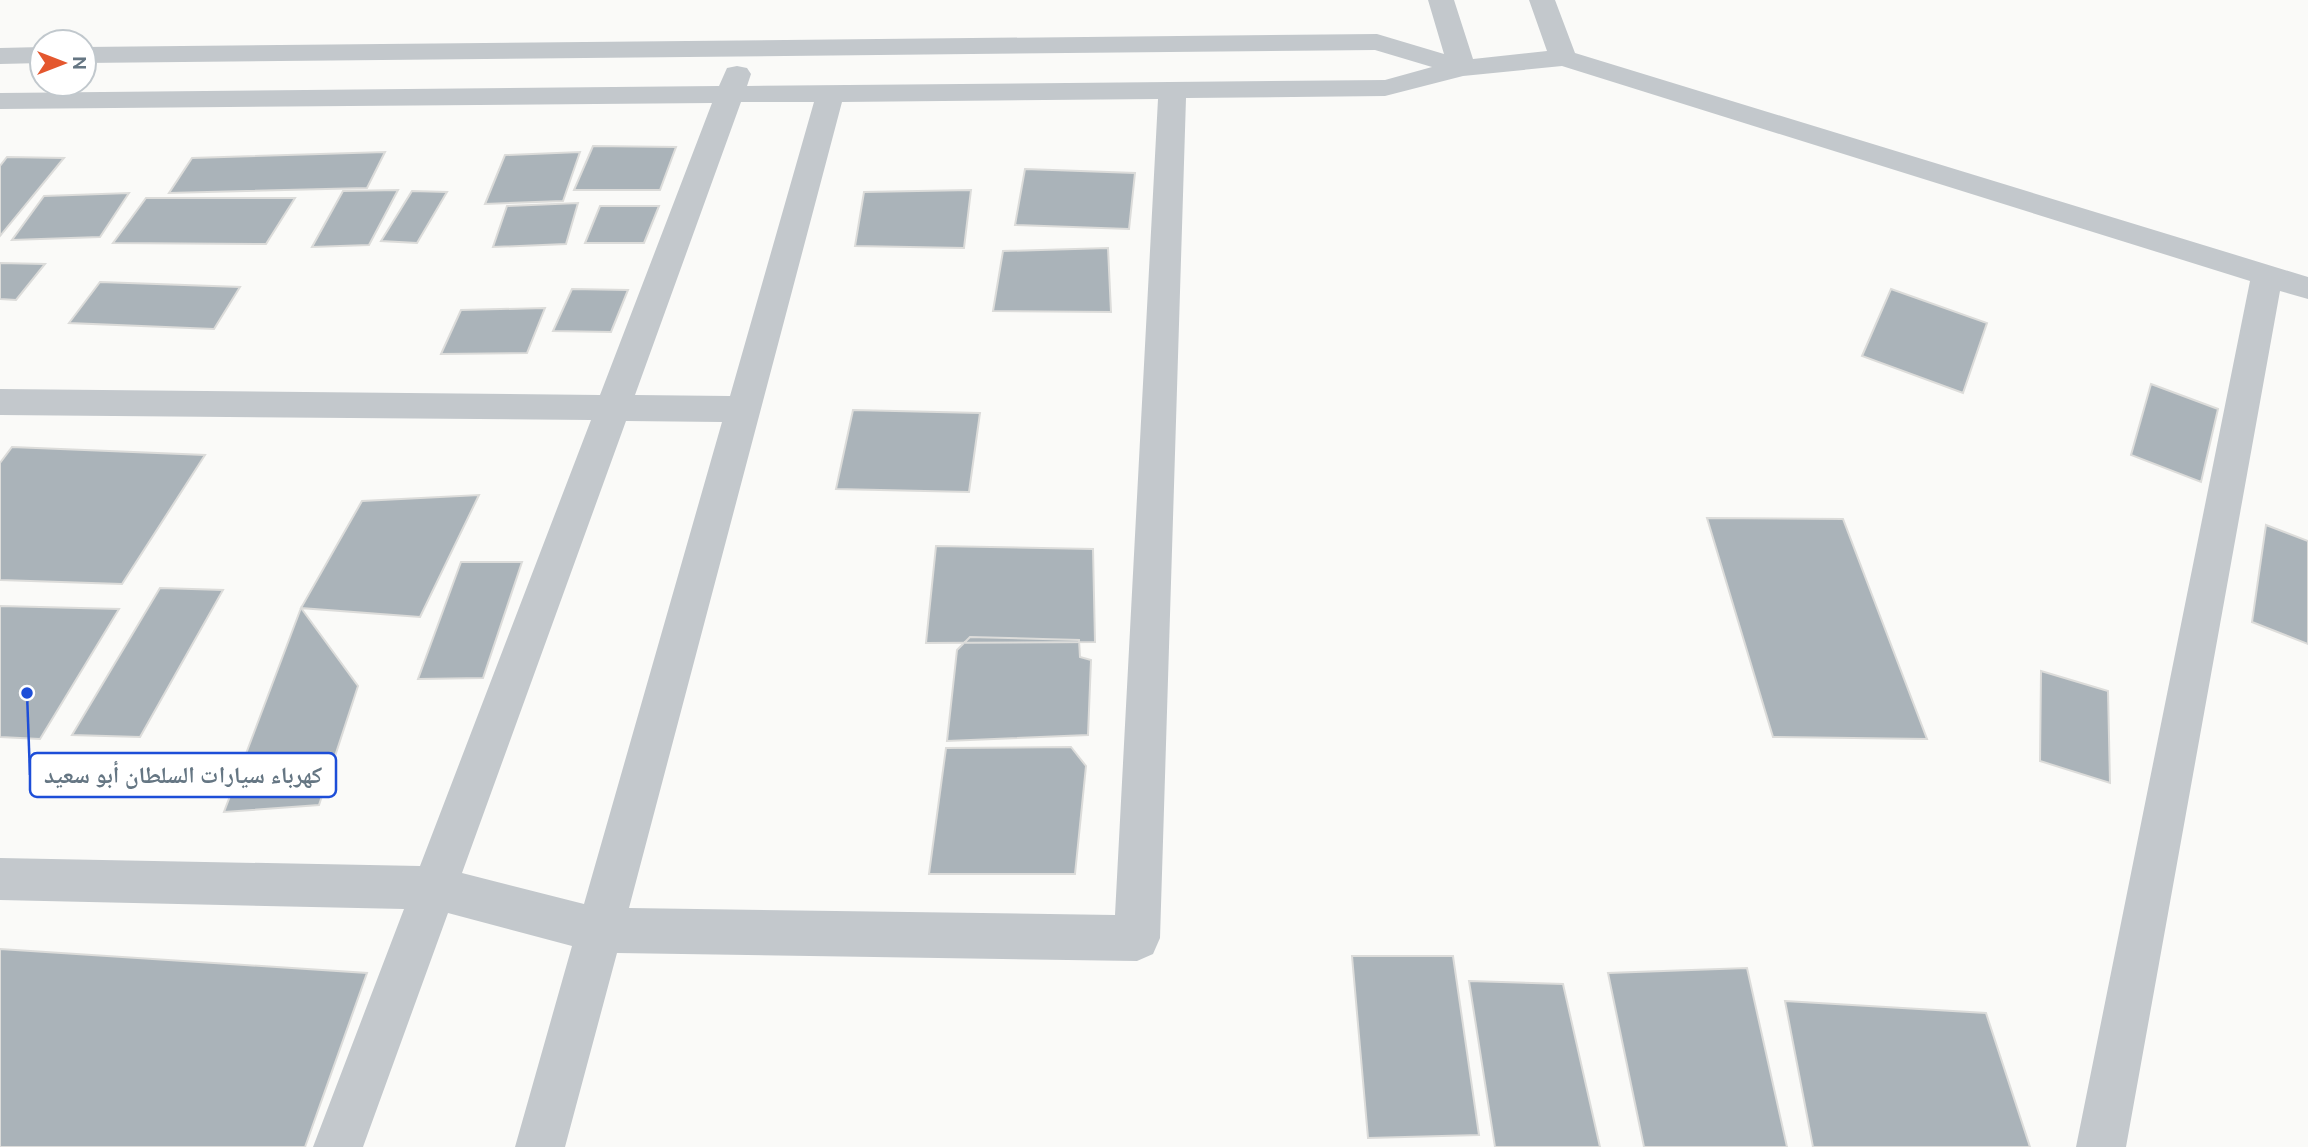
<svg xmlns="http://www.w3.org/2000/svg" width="2308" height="1147" font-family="Ubuntu,'Noto Naskh Arabic',sans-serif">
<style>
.building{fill:#aab3b9;stroke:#dcdcda;stroke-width:2}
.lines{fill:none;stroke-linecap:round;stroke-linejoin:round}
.minor{fill:#c3c8cc;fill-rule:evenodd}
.leader{fill:none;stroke:#1d4ed8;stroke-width:2.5}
.callout-dot{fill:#1d4ed8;stroke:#fff;stroke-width:2.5}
.callout{fill:#fff;stroke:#1d4ed8;stroke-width:2.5}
.callout-label{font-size:23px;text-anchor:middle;font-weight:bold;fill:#657683}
</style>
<rect width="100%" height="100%" fill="#fafaf8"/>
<path class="building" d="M 593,146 L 676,147 L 660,190 L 574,190 Z
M 385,152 L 367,188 L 169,193 L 192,158 Z
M 580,152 L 563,201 L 485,204 L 505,155 Z
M 7,157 L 64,158 L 0,236 L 0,166 Z
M 1025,169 L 1135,173 L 1129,229 L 1015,225 Z
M 398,190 L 369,245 L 312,247 L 343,191 Z
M 971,190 L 964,248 L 855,246 L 864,192 Z
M 412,191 L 447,192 L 417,243 L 381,241 Z
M 129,193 L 100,237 L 12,240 L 44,196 Z
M 146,198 L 295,198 L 266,244 L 113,243 Z
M 578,203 L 566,244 L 493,247 L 507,206 Z
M 600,206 L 659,206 L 644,243 L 585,243 Z
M 1108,248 L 1111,312 L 993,311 L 1003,251 Z
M 0,263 L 45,264 L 16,300 L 0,299 Z
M 100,282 L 240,287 L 214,329 L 69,323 Z
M 572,289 L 628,290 L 611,332 L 553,331 Z
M 1891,289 L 1987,323 L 1963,393 L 1862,356 Z
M 545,308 L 527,353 L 441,354 L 461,310 Z
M 2151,384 L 2218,409 L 2201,482 L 2131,455 Z
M 853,410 L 980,413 L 969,492 L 836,489 Z
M 12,447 L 205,455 L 122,584 L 0,580 L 0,463 Z
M 479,495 L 420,617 L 301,608 L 362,501 Z
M 1707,518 L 1843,519 L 1927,739 L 1773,737 Z
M 2266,525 L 2308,541 L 2308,644 L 2252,622 Z
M 936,546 L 1093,549 L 1095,642 L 926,643 Z
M 461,562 L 522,562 L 483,678 L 418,679 Z
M 160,588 L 223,590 L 140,737 L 72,735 Z
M 0,606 L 119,609 L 40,739 L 0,737 Z
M 301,608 L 358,686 L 319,805 L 224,812 Z
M 970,637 L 1079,640 L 1080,657 L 1091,660 L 1088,735 L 947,741 L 957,650 Z
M 2041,671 L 2108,691 L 2110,783 L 2040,761 Z
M 1071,747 L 1086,766 L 1075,874 L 929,874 L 946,748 Z
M 0,949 L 367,973 L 305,1147 L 0,1147 Z
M 1352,956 L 1453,956 L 1479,1135 L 1368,1138 Z
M 1747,968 L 1787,1147 L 1644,1147 L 1608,973 Z
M 1469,981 L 1563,984 L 1600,1147 L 1495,1147 Z
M 1785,1001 L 1986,1013 L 2030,1147 L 1813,1147 Z"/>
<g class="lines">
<path class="minor" d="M 1428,0 L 1454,0 L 1473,59 L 1547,51 L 1529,0 L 1555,0 L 1575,53 L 2308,277 L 2308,299 L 2280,291 L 2126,1147 L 2076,1147 L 2250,281 L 1562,66 L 1463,76 L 1385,96 L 1186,98 L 1160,938 L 1153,954 L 1137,961 L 617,953 L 565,1147 L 515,1147 L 572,946 L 448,913 L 363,1147 L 313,1147 L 404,909 L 0,900 L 0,858 L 420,866 L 591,420 L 0,415 L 0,389 L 600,395 L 712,103 L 0,109 L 0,93 L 719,86 L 727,68 L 737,66 L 747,68 L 751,74 L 747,86 L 1385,80 L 1432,67 L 1375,50 L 84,63 L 84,47 L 1377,34 L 1444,54 ZM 1158,99 L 1115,915 L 629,908 L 842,102 ZM 741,102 L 814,102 L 730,396 L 635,395 ZM 626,421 L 722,422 L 584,904 L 462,873 Z
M 42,47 L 42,63 L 0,64 L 0,48 Z"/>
</g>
<path class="leader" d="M27 693L30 775"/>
<circle class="callout-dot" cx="27" cy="693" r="7"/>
<rect class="callout" x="30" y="753" width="306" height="44" rx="7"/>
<g class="callout-label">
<text x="183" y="783">كهرباء سيارات السلطان أبو سعيد</text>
</g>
<g transform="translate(63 63) rotate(90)"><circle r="33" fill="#ffffff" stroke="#c1c8cd" stroke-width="2"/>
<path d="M0-5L12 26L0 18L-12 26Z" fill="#e4572e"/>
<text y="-10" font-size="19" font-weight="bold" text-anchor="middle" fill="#657683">N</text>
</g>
</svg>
